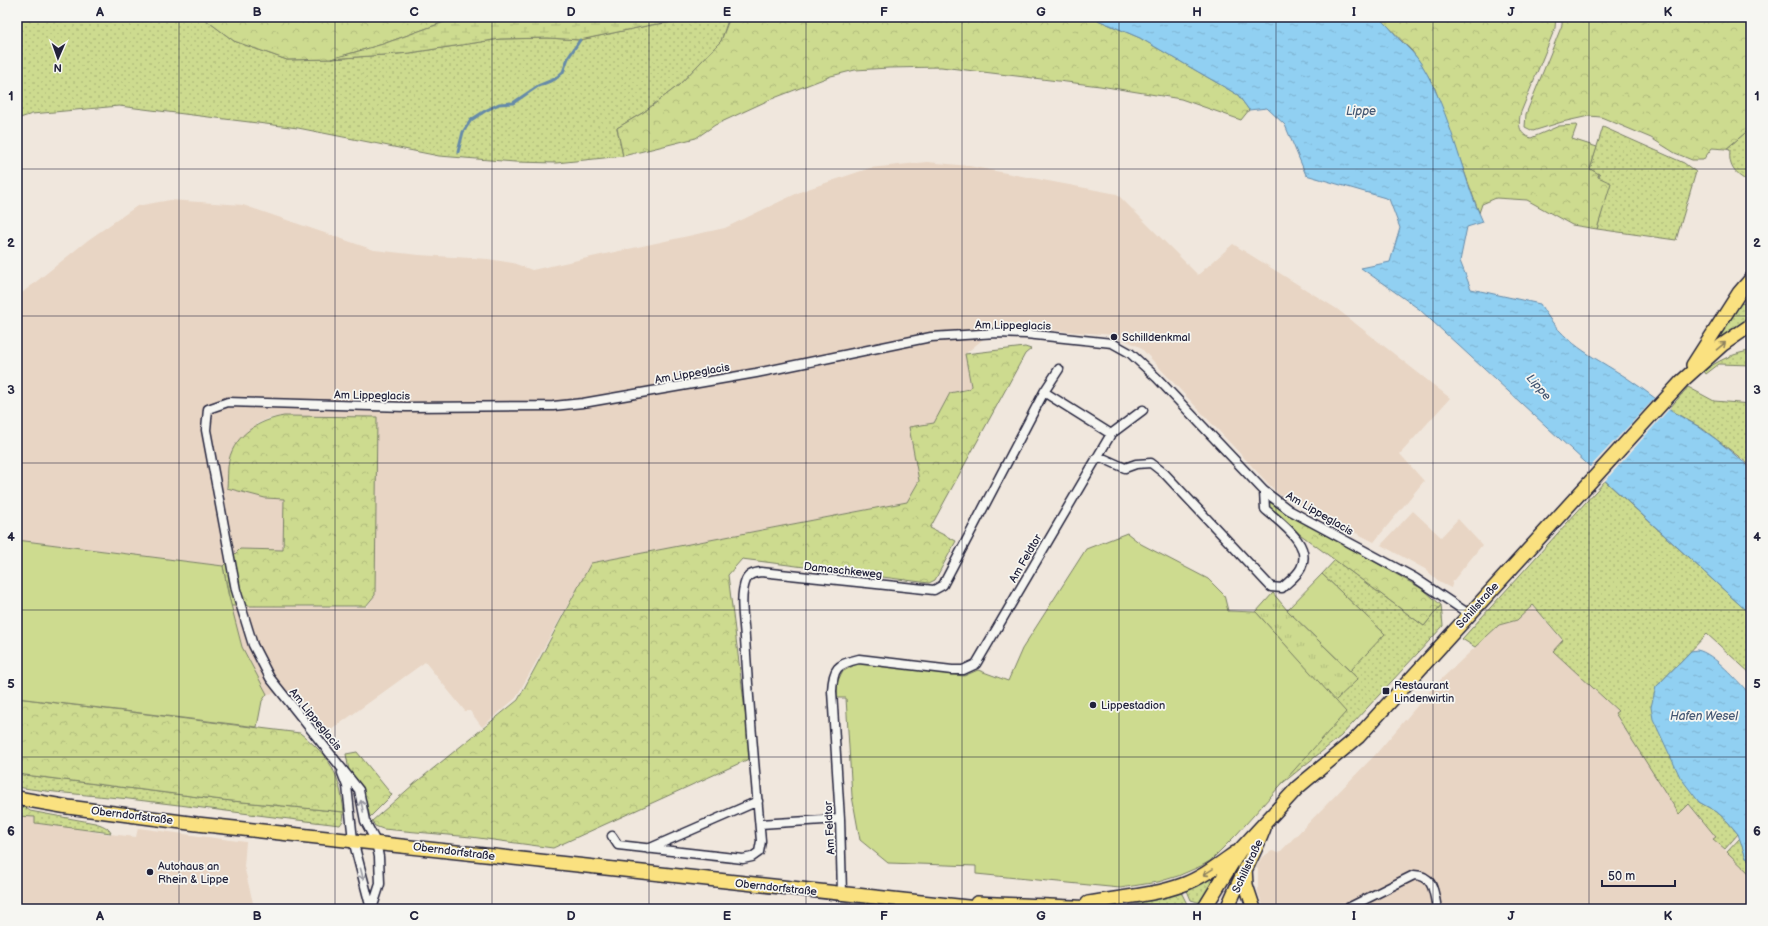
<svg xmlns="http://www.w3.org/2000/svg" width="1768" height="926" font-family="'Balsamiq Sans',sans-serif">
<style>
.built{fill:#e8d5c4}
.grass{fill:url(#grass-dots);stroke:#787e65}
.forest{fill:url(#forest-crowns);stroke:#787e65}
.wetland{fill:url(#wetland-marsh);stroke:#787e65}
.park{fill:url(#park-tufts);stroke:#787e65}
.garden{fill:#cddb8f;stroke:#787e65}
.water{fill:url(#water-ripples);stroke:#658aa9}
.pier{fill:#f0e7dd}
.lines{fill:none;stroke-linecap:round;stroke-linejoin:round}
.stream{stroke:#658aa9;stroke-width:3}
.minor-casing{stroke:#22223b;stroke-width:11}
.primary-casing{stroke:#22223b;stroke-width:16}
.minor{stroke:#f6f6f2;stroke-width:8}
.primary{stroke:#fae180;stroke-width:13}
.oneway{stroke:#8e825e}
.oneway2{stroke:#9797a0}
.grid{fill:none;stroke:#22223b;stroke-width:1;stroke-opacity:0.55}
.poi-dot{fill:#22223b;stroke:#f6f6f2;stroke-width:1.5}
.labels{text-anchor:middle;stroke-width:3.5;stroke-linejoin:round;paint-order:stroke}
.street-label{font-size:11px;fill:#22223b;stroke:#f6f6f2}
.poi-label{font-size:11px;fill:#22223b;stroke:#f6f6f2;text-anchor:start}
.water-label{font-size:12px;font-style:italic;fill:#435672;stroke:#f6f6f2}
.neatline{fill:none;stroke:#22223b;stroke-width:1.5}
.grid-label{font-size:13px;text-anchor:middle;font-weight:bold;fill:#22223b}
</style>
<defs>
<pattern id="grass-dots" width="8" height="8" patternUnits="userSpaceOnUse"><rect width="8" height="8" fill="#cddb8f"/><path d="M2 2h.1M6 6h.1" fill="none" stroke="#b0bc7c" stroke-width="1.8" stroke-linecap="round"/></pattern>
<pattern id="forest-crowns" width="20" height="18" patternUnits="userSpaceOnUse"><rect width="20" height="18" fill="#cddb8f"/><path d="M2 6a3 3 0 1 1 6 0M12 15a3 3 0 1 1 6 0" fill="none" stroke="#b0bc7c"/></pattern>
<pattern id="wetland-marsh" width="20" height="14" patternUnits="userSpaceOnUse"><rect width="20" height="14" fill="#cddb8f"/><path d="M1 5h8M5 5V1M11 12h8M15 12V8" fill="none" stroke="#b0bc7c"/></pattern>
<pattern id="park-tufts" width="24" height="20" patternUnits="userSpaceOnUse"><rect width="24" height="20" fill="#cddb8f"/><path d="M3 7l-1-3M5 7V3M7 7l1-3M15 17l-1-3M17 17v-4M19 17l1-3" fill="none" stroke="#b0bc7c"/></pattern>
<pattern id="water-ripples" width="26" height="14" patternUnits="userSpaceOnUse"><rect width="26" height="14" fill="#91d0f2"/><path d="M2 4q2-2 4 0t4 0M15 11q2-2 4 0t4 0" fill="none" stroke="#7db2d0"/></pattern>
</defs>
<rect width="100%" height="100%" fill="#f0e7dd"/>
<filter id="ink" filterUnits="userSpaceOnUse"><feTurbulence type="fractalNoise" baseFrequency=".025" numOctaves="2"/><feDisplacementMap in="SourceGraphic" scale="8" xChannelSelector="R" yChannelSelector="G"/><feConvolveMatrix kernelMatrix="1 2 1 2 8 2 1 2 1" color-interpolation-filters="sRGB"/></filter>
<g filter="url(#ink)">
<path class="built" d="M 927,162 L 969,166 L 1117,194 L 1198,275 L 1233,244 L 1337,309 L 1450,398 L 1400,454 L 1424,481 L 1374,542 L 1278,494 L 1140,347 L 1114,335 L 999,326 L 965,354 L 971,386 L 969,389 L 950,393 L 934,423 L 909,428 L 919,481 L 907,502 L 591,563 L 516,698 L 482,727 L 470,711 L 465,711 L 425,662 L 331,730 L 325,729 L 292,691 L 267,694 L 242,647 L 231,606 L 367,607 L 375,595 L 377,417 L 284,416 L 270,418 L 256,424 L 265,498 L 284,499 L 283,550 L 240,549 L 223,566 L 17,540 L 17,297 L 88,240 L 137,206 L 170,200 L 243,205 L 374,250 L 419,255 L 488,259 L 513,263 L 532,270 L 725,228 L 802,191 L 870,168 Z
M 1413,511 L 1441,537 L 1458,519 L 1482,545 L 1453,581 L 1451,588 L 1441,583 L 1425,569 L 1381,545 Z
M 1532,605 L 1563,641 L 1554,651 L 1618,711 L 1615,714 L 1680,814 L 1688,804 L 1716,837 L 1714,839 L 1751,875 L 1751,909 L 1264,909 L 1258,892 L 1258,869 L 1256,868 L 1262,857 L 1272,851 L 1279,853 L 1375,755 L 1436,684 L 1499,625 L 1517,620 Z
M 17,816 L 35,817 L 35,823 L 75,828 L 101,833 L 136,837 L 138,828 L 246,842 L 244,866 L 254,907 L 207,909 L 17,909 Z"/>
<path class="grass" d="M 17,17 L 202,17 L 234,41 L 287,60 L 331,59 L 410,53 L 500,39 L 548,38 L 580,40 L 651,25 L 712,17 L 729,17 L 721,41 L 679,85 L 644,112 L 617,128 L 623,156 L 556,163 L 515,162 L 439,156 L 298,128 L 119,106 L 32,114 L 17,119 Z
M 1603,127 L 1684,163 L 1696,172 L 1676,240 L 1597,229 L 1610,184 L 1598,179 L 1600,175 L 1590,169 Z
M 1751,128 L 1751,183 C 1736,175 1728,168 1730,150 L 1726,149 Z
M 1737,303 L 1751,304 L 1751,322 L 1710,351 Z
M 1751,351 L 1751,365 L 1719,364 L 1706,374 L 1704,371 C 1715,362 1736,352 1751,351 Z
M 1688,387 L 1714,401 L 1751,404 L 1751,466 L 1703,429 L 1669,409 Z
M 1605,481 L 1751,615 L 1751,674 L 1707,634 L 1656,687 L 1699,802 L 1717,812 L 1728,822 L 1738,834 L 1725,849 L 1713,839 L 1716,837 L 1689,804 L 1679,814 L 1615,713 L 1618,711 L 1553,651 L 1563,640 L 1533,605 L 1517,620 L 1499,625 L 1475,647 L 1462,639 Z
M 1335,560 L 1424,626 L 1441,605 L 1443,626 L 1341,736 L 1279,786 L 1345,712 L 1304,666 L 1323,646 L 1385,634 L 1322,574 Z
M 17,774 L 222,800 L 344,812 L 343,821 L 340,825 C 269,817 199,807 129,799 C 91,795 54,793 17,787 Z
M 17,804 L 22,805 L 30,811 L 95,823 C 102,825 108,827 111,833 L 35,823 L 35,817 L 17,816 Z
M 1740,838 L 1746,858 L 1751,861 L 1751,875 L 1727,852 Z
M 1219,871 L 1201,903 L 1191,900 L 1186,888 Z
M 1180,890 L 1187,904 L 1185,909 L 1174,909 L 1124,902 Z"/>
<path class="forest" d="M 202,17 L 458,17 L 383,44 L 331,59 L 287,60 L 234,41 Z
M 730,17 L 1091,17 L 1140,38 L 1238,95 L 1249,110 L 1241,120 L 1181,99 L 1100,86 L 941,67 L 889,68 L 855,70 L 831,76 L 769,100 L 715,125 L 696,138 L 623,156 L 617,128 L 644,112 L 679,85 L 721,41 Z
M 1379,17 L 1556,17 L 1555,28 L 1521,112 C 1518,122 1518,135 1531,138 L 1559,126 L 1577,125 L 1572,139 L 1597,147 L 1590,169 L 1599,174 L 1598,177 L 1611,183 L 1597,229 L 1572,225 L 1527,200 L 1496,198 L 1482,204 L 1479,213 L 1434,86 L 1421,64 L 1412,51 Z
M 1562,17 L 1751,17 L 1751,128 L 1726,149 L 1712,148 L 1703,160 L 1692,160 L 1675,153 L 1651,138 L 1601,117 L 1589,116 L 1562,122 L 1533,131 L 1525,127 L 1526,114 L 1562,25 Z
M 1025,347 L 1031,349 L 1025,354 L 930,528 L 956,541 L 935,580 L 929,583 L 742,559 L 728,575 L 751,758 L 553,848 L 471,837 L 383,829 L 375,826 L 372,821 L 414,784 L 518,700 L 591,563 L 907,502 L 919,481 L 909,427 L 934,423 L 950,393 L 969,389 L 971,386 L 965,354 Z
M 284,416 L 377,417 L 375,595 L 366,606 L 231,606 L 223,566 L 240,549 L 283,550 L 284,499 L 265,498 L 227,488 C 228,478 227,469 229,460 C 235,434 260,420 284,416 Z
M 1271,500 L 1287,512 L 1424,590 L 1441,605 L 1424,626 L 1297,532 L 1268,508 Z
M 17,698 L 300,733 C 331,758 339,772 344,812 L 222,800 L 17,774 Z
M 357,752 L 392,795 L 370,817 L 363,789 L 349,771 L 346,754 Z"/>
<path class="wetland" d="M 458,17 L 712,17 L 651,25 L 580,40 L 548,38 L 500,39 L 410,53 L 331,59 L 383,44 Z"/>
<path class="park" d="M 1273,593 L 1287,610 L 1358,679 L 1335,701 L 1256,612 Z"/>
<path class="garden" d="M 1127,533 L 1141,544 L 1208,579 L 1224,595 L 1228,611 L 1256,612 L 1346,712 L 1237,834 L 1210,861 L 1201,866 L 1178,876 L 1158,882 L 1120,888 L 976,874 L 976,866 L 888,863 L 860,840 L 852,796 L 846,698 L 837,698 L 837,683 L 842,672 L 858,663 L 964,676 L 978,670 L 1008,681 L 1022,649 L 1086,549 Z
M 17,540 L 223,566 L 228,593 L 242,647 L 267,694 L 262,701 L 257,727 L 17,698 Z
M 1322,574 L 1385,634 L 1350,671 L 1287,610 Z"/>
<path class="water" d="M 1091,17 L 1379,17 C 1387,24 1393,32 1400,40 C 1408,48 1416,55 1422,65 C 1451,113 1460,171 1483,222 L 1467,227 L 1460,261 L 1471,289 L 1540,304 C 1564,345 1590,354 1627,378 C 1645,390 1662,404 1680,416 C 1687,421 1696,424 1703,430 C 1720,441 1735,456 1751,468 L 1751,615 L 1419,309 L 1361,268 L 1390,262 L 1400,228 L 1389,199 L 1306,175 L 1285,125 L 1267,108 L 1249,110 L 1238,95 L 1140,38 Z
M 1697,650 C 1714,653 1738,682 1751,695 L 1751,861 L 1746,858 L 1738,834 L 1728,822 L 1717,812 L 1699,802 L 1680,777 L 1653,719 L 1651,707 L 1656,687 L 1691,651 Z"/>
<path class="pier" d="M 1656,397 L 1671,407 L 1604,482 L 1589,468 Z"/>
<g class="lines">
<path class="stream" d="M 458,152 L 463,132 L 471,120 L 485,111 L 499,104 L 513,103 L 538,86 L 555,79 L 563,72 L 568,58 L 580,40"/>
<g class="minor-casing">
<path id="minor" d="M 1044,392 L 1111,434
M 1098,456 L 1111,434 L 1143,410
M 342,773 L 347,786 L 353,840 L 371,909
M 760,824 L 840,819
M 612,836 L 618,845 L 743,859 L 752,857 L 759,852 L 761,841 C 755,774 749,706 745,638 C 744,620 739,597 746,580 C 749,574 754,573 761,572 L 934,590 L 943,585 L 1044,392 L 1059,369
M 648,849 L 758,801
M 842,893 L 840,819 L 832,691 C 833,668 837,664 859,659 L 952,670 L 963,670 L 976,664 L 1098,456 L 1125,468 L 1136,464 L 1151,463 L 1165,474 L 1271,587 L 1282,588 C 1288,582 1297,576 1301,568 C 1313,544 1280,523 1265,509 L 1264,491
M 372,909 L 380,884 L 379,857 L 376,842 L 365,821 L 359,790 L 270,678 L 253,645 L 236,590 L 206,430 L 208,409 L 228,402 L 406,407 L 553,406 L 583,403 L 756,373 L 931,337 L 997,333 L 1026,334 L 1112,343 L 1130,353 L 1157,378 L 1264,491 L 1289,510 L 1415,578 L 1463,610 L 1468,615
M 1346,909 L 1414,875 C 1434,875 1434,893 1437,909"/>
</g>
<g class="primary-casing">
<path id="primary" d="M 1693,365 L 1739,293 L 1751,279
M 17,798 L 68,807 L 197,824 L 986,909
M 1245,868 L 1246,885 L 1254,909
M 977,903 C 1019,906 1061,905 1103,909
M 1088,903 C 1119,897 1152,896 1182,885 C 1202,878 1218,865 1235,853
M 1204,909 L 1240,850 L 1298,787 L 1358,737 L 1682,381 L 1722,345 L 1751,325
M 1227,909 C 1238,881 1254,856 1264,828"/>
</g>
<use href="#minor" class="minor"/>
<use href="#primary" class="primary"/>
</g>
<defs><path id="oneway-shaft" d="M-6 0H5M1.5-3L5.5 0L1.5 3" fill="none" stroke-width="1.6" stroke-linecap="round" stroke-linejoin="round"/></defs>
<g class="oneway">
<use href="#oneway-shaft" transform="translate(1721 346) rotate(-40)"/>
<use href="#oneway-shaft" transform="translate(1208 872) rotate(148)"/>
</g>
<g class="oneway2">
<use href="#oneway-shaft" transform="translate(362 806) rotate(-102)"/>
<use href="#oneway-shaft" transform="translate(362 874) rotate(75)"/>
</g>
</g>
<path class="grid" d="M 179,17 L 179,909M 335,17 L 335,909M 492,17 L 492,909M 649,17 L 649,909M 806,17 L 806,909M 962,17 L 962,909M 1119,17 L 1119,909M 1276,17 L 1276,909M 1433,17 L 1433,909M 1589,17 L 1589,909M 17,169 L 1751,169M 17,316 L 1751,316M 17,463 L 1751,463M 17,610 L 1751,610M 17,757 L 1751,757"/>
<g class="poi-dot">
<circle cx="1114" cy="337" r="4"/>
<rect x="1382" y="687" width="8" height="8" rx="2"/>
<circle cx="1093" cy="705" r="4"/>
<circle cx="150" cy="872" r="4"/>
</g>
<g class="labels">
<g class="street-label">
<text transform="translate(1013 325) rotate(1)" y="4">Am Lippeglacis</text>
<text transform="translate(692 373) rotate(-10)" y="4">Am Lippeglacis</text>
<text transform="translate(372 395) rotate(1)" y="4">Am Lippeglacis</text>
<text transform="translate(1320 513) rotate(30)" y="4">Am Lippeglacis</text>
<text transform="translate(1025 558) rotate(-60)" y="4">Am Feldtor</text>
<text transform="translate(843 570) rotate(6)" y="4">Damaschkeweg</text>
<text transform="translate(1477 605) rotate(-48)" y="4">Schillstraße</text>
<text transform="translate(316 719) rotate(51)" y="4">Am Lippeglacis</text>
<text transform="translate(132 815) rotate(7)" y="4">Oberndorfstraße</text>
<text transform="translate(829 828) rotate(-93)" y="4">Am Feldtor</text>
<text transform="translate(454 851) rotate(7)" y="4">Oberndorfstraße</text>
<text transform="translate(1247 866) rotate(-65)" y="4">Schillstraße</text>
<text transform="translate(776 887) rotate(6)" y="4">Oberndorfstraße</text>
</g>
<g class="poi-label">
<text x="1122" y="341">Schilldenkmal</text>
<text x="1394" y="689">Restaurant<tspan x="1394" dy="13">Lindenwirtin</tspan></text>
<text x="1101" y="709">Lippestadion</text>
<text x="158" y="870">Autohaus an<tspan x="158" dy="13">Rhein &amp; Lippe</tspan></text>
</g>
<g class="water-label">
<text x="1361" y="115">Lippe</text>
<text transform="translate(1539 387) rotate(49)" y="4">Lippe</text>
<text x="1704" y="720">Hafen Wesel</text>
</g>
</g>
<rect width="1768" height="926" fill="none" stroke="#f6f6f2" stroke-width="44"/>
<g transform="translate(58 58) rotate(182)" stroke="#f6f6f2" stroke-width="3" paint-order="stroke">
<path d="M0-3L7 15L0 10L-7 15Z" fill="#22223b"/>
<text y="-6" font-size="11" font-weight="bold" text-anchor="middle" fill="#22223b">N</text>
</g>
<path d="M1602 880v6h73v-6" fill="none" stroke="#22223b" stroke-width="2"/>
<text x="1608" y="880" font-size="12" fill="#22223b" stroke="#f6f6f2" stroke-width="3" paint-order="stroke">50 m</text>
<rect x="22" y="22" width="1724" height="882" class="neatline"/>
<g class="grid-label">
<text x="100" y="16">A</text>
<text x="257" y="16">B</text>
<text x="414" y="16">C</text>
<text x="571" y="16">D</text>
<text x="727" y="16">E</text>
<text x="884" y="16">F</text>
<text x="1041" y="16">G</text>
<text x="1197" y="16">H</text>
<text x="1354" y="16">I</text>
<text x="1511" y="16">J</text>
<text x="1668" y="16">K</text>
<text x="11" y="100">1</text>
<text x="1757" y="100">1</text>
<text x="11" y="247">2</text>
<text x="1757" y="247">2</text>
<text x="11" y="394">3</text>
<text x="1757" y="394">3</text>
<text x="11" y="541">4</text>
<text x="1757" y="541">4</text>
<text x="11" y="688">5</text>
<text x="1757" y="688">5</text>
<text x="11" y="835">6</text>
<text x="1757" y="835">6</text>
<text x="100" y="920">A</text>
<text x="257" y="920">B</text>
<text x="414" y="920">C</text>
<text x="571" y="920">D</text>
<text x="727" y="920">E</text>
<text x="884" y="920">F</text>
<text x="1041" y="920">G</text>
<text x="1197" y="920">H</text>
<text x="1354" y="920">I</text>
<text x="1511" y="920">J</text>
<text x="1668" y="920">K</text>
</g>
</svg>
